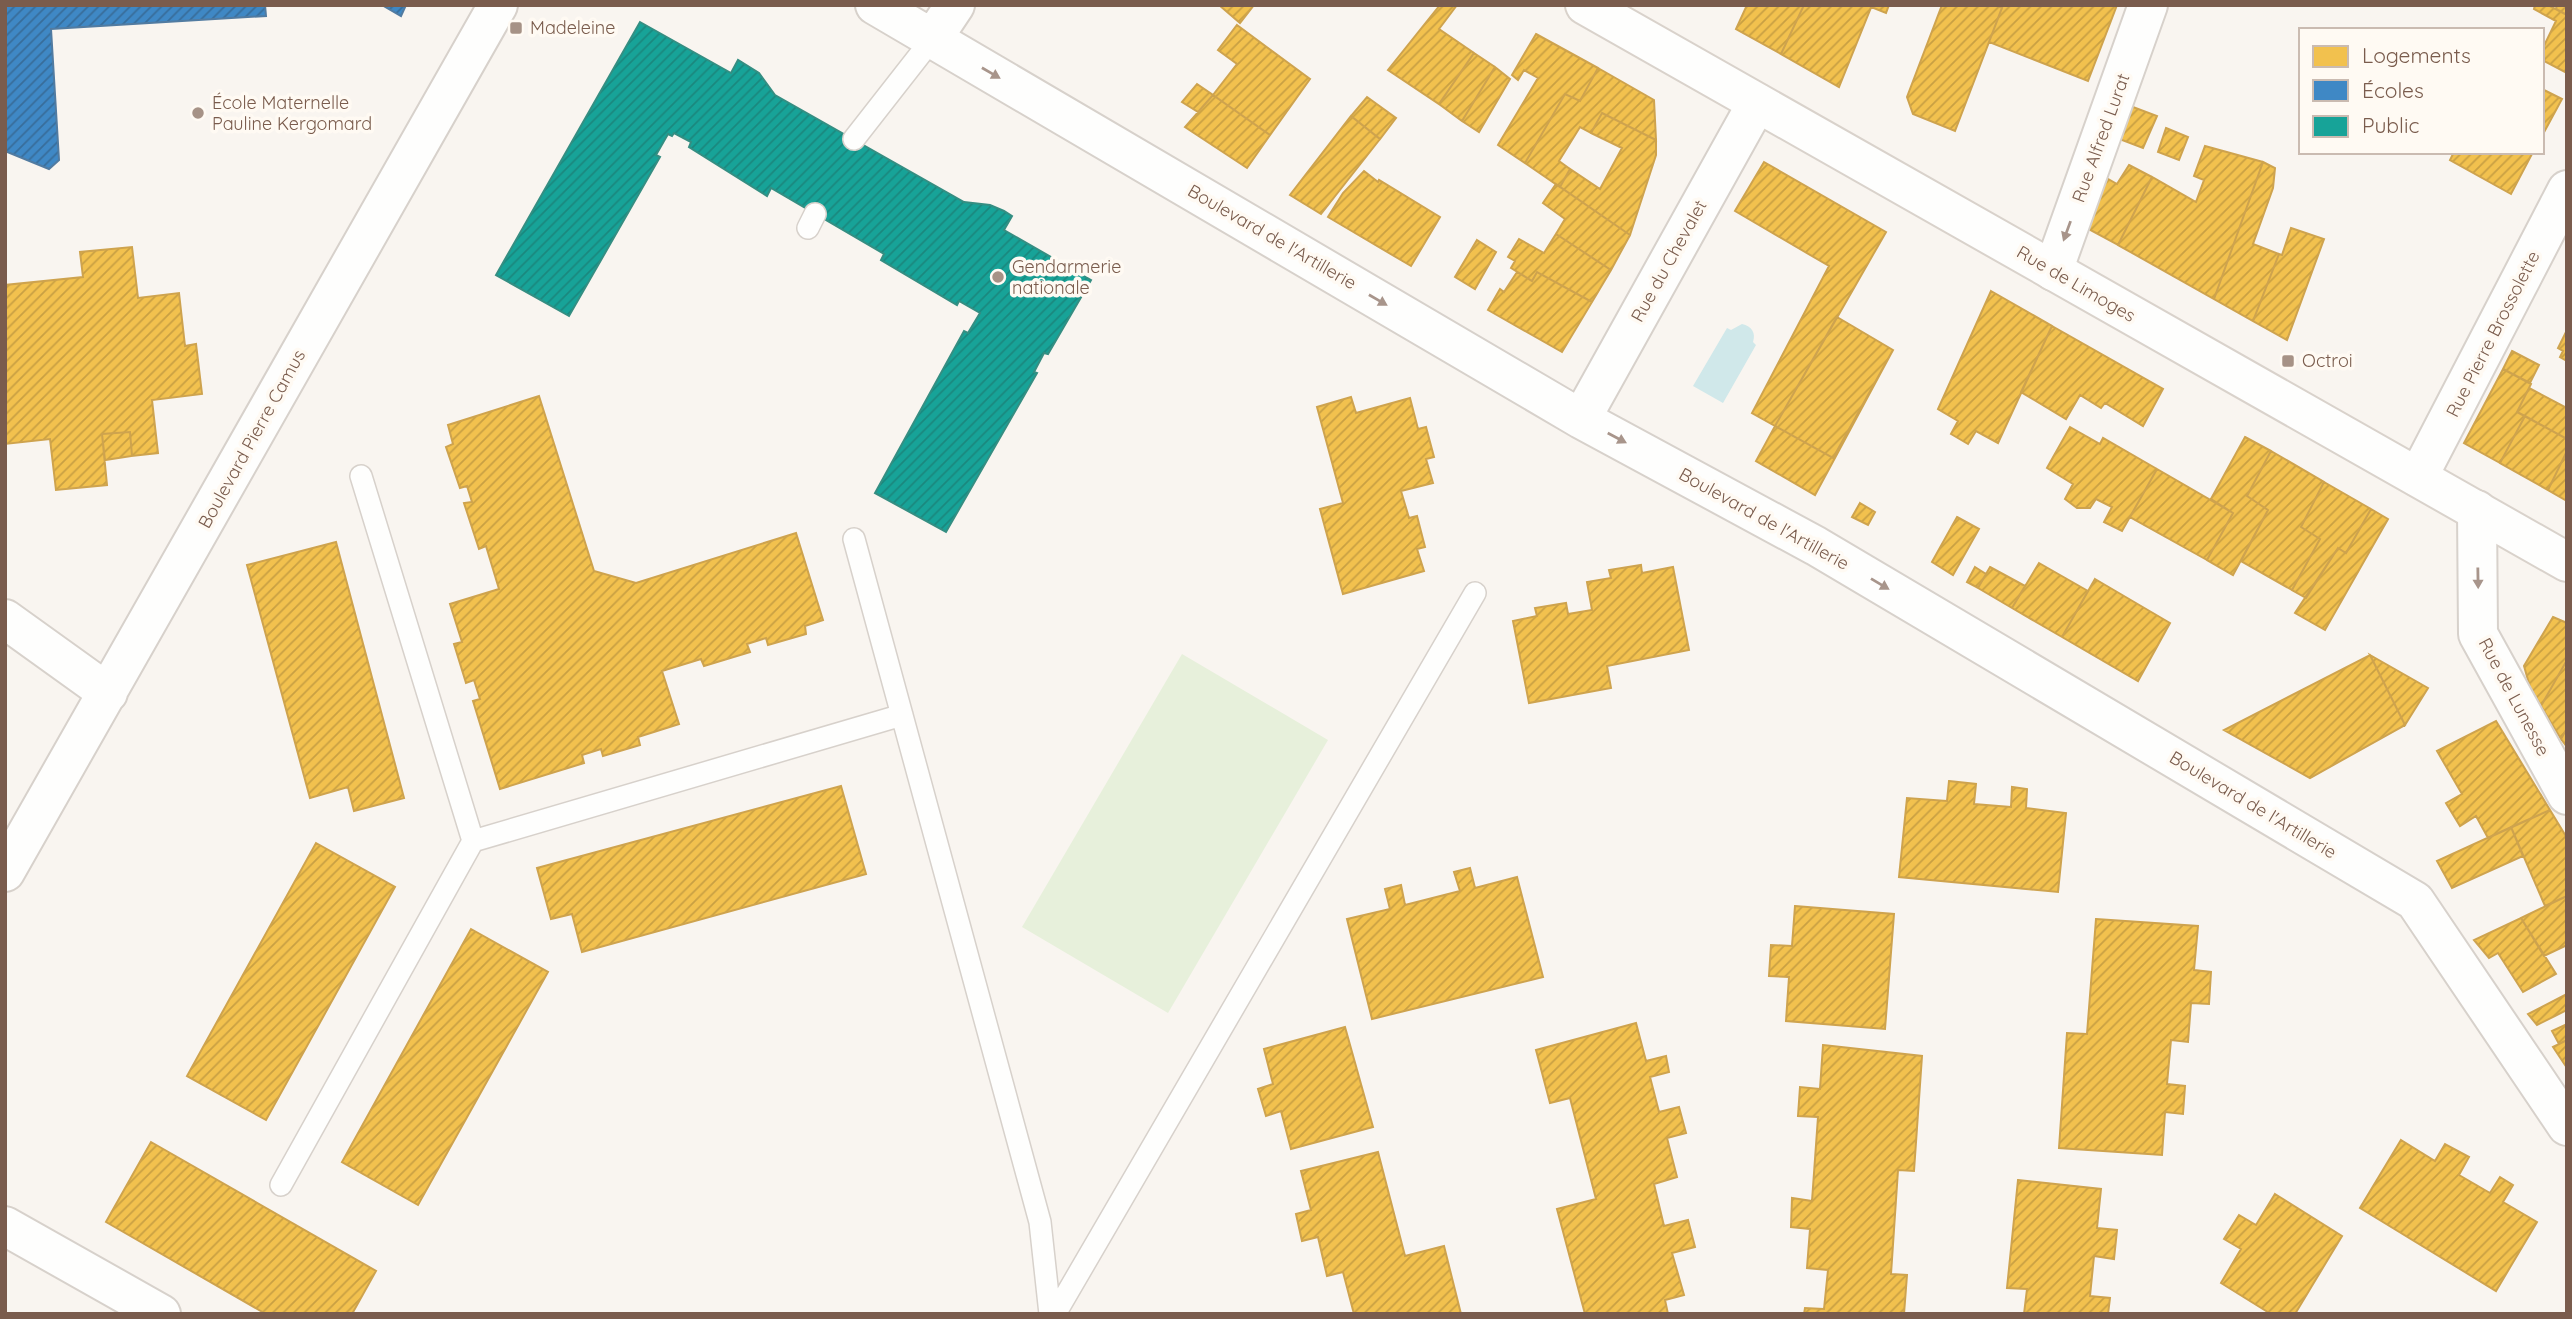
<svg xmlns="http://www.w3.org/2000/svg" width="2572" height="1319" font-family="Quicksand,sans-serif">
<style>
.pitch{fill:#e7f0db}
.water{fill:#d0e8ea}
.homes{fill:url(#homes-hatch);stroke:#cea34e;stroke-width:2}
.schools{fill:url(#schools-hatch);stroke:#517ba1;stroke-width:2}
.public{fill:url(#public-hatch);stroke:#358e82;stroke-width:2}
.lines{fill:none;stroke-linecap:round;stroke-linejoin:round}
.lane-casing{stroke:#d7d1cb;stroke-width:24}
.street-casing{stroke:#d7d1cb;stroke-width:42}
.secondary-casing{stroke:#d9d2cb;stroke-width:42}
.lane{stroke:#fefefd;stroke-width:21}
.street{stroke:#fefefd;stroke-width:38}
.secondary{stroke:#fefefd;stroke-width:38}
.oneway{fill:#a8958b}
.poi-dot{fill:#a69286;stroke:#fffaf3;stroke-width:2.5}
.labels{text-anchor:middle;stroke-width:7;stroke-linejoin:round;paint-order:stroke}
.poi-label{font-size:18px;fill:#7a5c4d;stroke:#fffaf3;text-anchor:start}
.street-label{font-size:18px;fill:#7a5c4d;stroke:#fffaf3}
</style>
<defs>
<pattern id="homes-hatch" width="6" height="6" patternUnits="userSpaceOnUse" patternTransform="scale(1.75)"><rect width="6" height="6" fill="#f2c14e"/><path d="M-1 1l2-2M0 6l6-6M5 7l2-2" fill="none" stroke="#c9a043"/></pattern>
<pattern id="schools-hatch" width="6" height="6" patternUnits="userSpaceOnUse" patternTransform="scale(1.75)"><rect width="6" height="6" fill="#3f88c5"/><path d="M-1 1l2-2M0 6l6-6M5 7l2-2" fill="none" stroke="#386d9a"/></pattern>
<pattern id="public-hatch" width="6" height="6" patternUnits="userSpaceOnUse" patternTransform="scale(1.75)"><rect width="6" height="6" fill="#17a398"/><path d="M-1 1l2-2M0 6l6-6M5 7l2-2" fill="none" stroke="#1a887e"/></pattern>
</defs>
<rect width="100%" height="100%" fill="#f9f5f0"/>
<path class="pitch" d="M 1182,654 L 1328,740 L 1168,1013 L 1022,927 Z"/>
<path class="water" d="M 1742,324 C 1752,326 1756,333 1753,342 L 1756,345 L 1723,403 L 1693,386 L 1727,328 L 1731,330 Z"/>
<path class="homes" d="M 1219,5 L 1254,5 L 1240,23 Z
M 1440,5 L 1457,5 L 1439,29 L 1474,53 L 1439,104 L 1388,70 Z
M 1747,5 L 1804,5 L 1781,54 L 1736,29 Z
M 1804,5 L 1872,5 L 1839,87 L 1781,54 Z
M 1872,5 L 1889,5 L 1886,13 L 1871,7 Z
M 1942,5 L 1996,5 L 2002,8 L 1955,131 L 1913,114 L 1907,97 Z
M 2003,5 L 2117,5 L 2088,81 L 1989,42 Z
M 2535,5 L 2548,5 L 2567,15 L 2567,73 L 2542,60 L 2542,50 L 2556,21 L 2534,9 Z
M 2557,5 L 2567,5 L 2567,15 L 2556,9 Z
M 1237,25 L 1310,79 L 1270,135 L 1213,95 L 1237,64 L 1218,50 Z
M 1536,34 L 1598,68 L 1580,101 L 1565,94 L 1525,163 L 1498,145 L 1538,78 L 1524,70 L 1518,80 L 1512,75 Z
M 1474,53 L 1495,67 L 1462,121 L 1439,104 Z
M 1495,67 L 1510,79 L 1479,132 L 1462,121 Z
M 1598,68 L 1654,100 L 1656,140 L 1602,113 L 1591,133 L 1580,127 L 1559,161 L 1570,169 L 1560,187 L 1525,163 L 1565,94 L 1580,101 Z
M 1197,84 L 1213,95 L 1198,112 L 1182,102 Z
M 2542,89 L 2562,99 L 2542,136 Z
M 1213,95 L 1270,135 L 1247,168 L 1185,127 Z
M 1367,97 L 1396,118 L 1380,139 L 1351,116 Z
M 2125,104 L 2157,116 L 2143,148 L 2114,137 Z
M 1602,113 L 1656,140 L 1656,155 L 1630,235 L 1560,187 L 1570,169 L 1600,189 L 1622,148 L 1591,133 Z
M 1351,116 L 1380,139 L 1321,214 L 1290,195 Z
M 2166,128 L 2188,137 L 2179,160 L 2158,152 Z
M 2205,146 L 2263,162 L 2214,299 L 2118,245 L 2152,177 L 2196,202 L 2204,180 L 2194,176 Z
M 2454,152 L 2533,152 L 2511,194 L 2450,160 Z
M 1764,162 L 1886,232 L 1775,426 L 1752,413 L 1829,266 L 1735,211 Z
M 2263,162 L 2275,168 L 2273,188 L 2253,244 L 2279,254 L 2253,321 L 2214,299 Z
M 2129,165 L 2152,177 L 2118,245 L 2083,226 L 2101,175 L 2117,184 Z
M 1364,171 L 1378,182 L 1379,180 L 1440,217 L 1411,266 L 1328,217 L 1343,193 Z
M 1556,184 L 1630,235 L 1611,270 L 1556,234 L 1565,219 L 1543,203 Z
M 2291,228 L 2324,239 L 2287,340 L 2253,321 L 2279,254 L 2282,255 Z
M 1556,234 L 1611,270 L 1592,302 L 1537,272 L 1532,281 L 1511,268 L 1515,261 L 1508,257 L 1519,239 L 1544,253 Z
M 1477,240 L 1496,252 L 1475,289 L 1455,277 Z
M 132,247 L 138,298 L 179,293 L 185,346 L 196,344 L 202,394 L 152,400 L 158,453 L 132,456 L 130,432 L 102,434 L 107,485 L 56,490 L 50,439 L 5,444 L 5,285 L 83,277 L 80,252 Z
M 1517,272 L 1532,281 L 1537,272 L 1592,302 L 1562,352 L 1488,310 L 1500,289 L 1504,292 Z
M 1991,291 L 2052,326 L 1998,443 L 1976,431 L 1968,444 L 1951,434 L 1958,421 L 1938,409 Z
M 1837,317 L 1893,350 L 1833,458 L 1775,426 Z
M 2052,326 L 2163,389 L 2143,426 L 2105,403 L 2101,408 L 2080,395 L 2066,419 L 2021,392 Z
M 2567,330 L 2567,361 L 2560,357 L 2563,351 L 2558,348 Z
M 1893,350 L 1815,495 L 1756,461 L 1775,426 L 1833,458 Z
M 2512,351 L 2539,365 L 2530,383 L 2503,369 Z
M 2503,369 L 2531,384 L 2517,412 L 2525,416 L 2500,463 L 2464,443 Z
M 2529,388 L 2567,408 L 2567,439 L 2517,412 Z
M 539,396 L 594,571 L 636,583 L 796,533 L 823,620 L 805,626 L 806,634 L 768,645 L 766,638 L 747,644 L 750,652 L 704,666 L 701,659 L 662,671 L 679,724 L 638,737 L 640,745 L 603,756 L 601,749 L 582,755 L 584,763 L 500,789 L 473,701 L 480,699 L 474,680 L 466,683 L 454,644 L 462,642 L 450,604 L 499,589 L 486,546 L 479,549 L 464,503 L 472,502 L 467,486 L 460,488 L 446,447 L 453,444 L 448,425 Z
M 1351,397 L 1356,413 L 1410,398 L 1418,429 L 1426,427 L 1434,457 L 1426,459 L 1433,483 L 1401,491 L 1409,518 L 1417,516 L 1425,547 L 1417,549 L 1424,571 L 1343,594 L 1320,509 L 1343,503 L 1317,407 Z
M 2525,416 L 2567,439 L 2567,451 L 2548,490 L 2500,463 Z
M 2070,427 L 2100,444 L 2103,438 L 2157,469 L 2122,531 L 2104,522 L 2112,507 L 2096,499 L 2090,508 L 2077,508 L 2065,499 L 2073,484 L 2047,468 Z
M 130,432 L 132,456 L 105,460 L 102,434 Z
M 2245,437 L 2271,451 L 2247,496 L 2268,510 L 2233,575 L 2207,560 L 2233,513 L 2211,499 Z
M 2271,451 L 2324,482 L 2301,527 L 2320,539 L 2292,590 L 2241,561 L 2268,510 L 2247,496 Z
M 2567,451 L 2567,501 L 2548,490 Z
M 2157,469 L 2233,513 L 2207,560 L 2130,517 Z
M 2324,482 L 2371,509 L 2346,553 L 2338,548 L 2306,598 L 2292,590 L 2320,539 L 2301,527 Z
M 1860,503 L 1875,512 L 1868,525 L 1852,517 Z
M 2371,509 L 2388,519 L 2325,630 L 2295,613 L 2338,548 L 2346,553 Z
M 1957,517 L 1979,529 L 1953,575 L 1932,562 Z
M 336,542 L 404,798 L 354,811 L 348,787 L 310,798 L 247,565 Z
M 2039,563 L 2088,591 L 2062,637 L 2012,608 Z
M 1641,565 L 1642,573 L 1673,567 L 1689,650 L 1607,666 L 1611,688 L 1529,703 L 1513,621 L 1537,616 L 1535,608 L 1566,603 L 1568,614 L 1592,610 L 1587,582 L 1611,578 L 1609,570 Z
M 1975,567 L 1986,574 L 1978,588 L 1967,582 Z
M 1990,567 L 2025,586 L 2012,608 L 1978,588 Z
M 2095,579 L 2170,623 L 2138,681 L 2062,637 Z
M 2553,617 L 2567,623 L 2567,660 L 2541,706 L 2530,687 L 2524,666 Z
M 2370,655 L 2405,725 L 2310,778 L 2224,730 Z
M 2370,655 L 2428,688 L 2405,725 Z
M 2567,660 L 2567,728 L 2561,739 L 2541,706 Z
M 2496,721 L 2550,810 L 2488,838 L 2476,816 L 2460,826 L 2446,803 L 2462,794 L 2437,751 Z
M 2567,728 L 2567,747 L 2561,739 Z
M 1949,781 L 1976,784 L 1974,804 L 2011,807 L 2012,787 L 2027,789 L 2026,808 L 2066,813 L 2058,892 L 1899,877 L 1907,798 L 1947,801 Z
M 841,786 L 866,874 L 582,952 L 572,914 L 551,919 L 537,868 Z
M 2550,810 L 2567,838 L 2567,896 L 2545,906 L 2511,827 Z
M 2511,827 L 2523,856 L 2452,888 L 2437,861 Z
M 316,843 L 395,887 L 266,1120 L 187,1076 Z
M 1470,868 L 1475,888 L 1517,877 L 1543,977 L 1372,1019 L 1347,919 L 1390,909 L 1385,889 L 1401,885 L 1405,905 L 1460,891 L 1454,872 Z
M 2567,896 L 2567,945 L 2544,956 L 2521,918 Z
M 1795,906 L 1894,914 L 1885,1029 L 1786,1021 L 1789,977 L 1769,976 L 1771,945 L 1792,946 Z
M 2521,918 L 2556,974 L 2523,992 L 2498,953 L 2489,958 L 2474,940 Z
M 2096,919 L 2198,926 L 2194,970 L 2211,972 L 2209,1004 L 2191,1003 L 2188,1042 L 2171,1040 L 2167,1084 L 2185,1086 L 2183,1114 L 2165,1112 L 2162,1155 L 2059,1148 L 2067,1033 L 2087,1034 Z
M 471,929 L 548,972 L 418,1205 L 342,1162 Z
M 2567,994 L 2567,1010 L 2537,1025 L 2528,1014 Z
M 1636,1023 L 1646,1061 L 1666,1056 L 1669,1072 L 1650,1077 L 1659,1112 L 1679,1107 L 1686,1133 L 1667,1138 L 1677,1177 L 1654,1184 L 1664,1226 L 1688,1220 L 1695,1247 L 1672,1253 L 1684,1295 L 1665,1300 L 1668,1314 L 1585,1314 L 1557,1209 L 1596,1199 L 1570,1098 L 1550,1103 L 1536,1050 Z
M 2567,1024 L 2567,1040 L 2559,1044 L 2552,1031 Z
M 1345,1027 L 1373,1127 L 1291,1149 L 1281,1111 L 1266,1116 L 1258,1089 L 1273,1084 L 1264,1049 Z
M 2567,1040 L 2567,1068 L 2553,1047 Z
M 1823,1045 L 1922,1056 L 1914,1171 L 1898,1170 L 1891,1274 L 1907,1275 L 1904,1314 L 1804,1314 L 1805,1308 L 1824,1309 L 1828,1270 L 1807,1268 L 1810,1229 L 1791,1227 L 1792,1198 L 1812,1201 L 1818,1117 L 1798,1116 L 1800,1087 L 1820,1089 Z
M 2401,1140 L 2435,1161 L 2445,1144 L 2469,1157 L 2459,1175 L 2490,1193 L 2500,1177 L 2513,1185 L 2503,1202 L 2537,1222 L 2496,1291 L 2360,1208 Z
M 151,1142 L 376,1271 L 352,1314 L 266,1314 L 106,1222 Z
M 1378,1152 L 1405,1256 L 1444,1246 L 1461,1314 L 1354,1314 L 1343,1272 L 1327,1276 L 1318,1237 L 1302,1241 L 1296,1214 L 1311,1210 L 1301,1171 Z
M 2018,1180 L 2101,1189 L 2097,1228 L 2117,1230 L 2114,1259 L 2094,1256 L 2090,1296 L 2110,1298 L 2108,1314 L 2024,1314 L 2027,1289 L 2007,1288 Z
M 2275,1194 L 2342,1236 L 2295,1314 L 2271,1314 L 2221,1283 L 2241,1249 L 2224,1239 L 2239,1215 L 2256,1225 Z"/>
<path class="schools" d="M 5,5 L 265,5 L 266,16 L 51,29 L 59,160 L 49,169 L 5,151 Z
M 382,5 L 406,5 L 401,16 Z"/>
<path class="public" d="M 640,22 L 731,73 L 738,60 L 759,73 L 775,95 L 964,202 L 990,205 L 1004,211 L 1012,216 L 1004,230 L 1091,280 L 1048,354 L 1044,353 L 1034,372 L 1037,373 L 946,532 L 875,493 L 964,331 L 968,333 L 980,313 L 959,301 L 957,305 L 881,260 L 884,254 L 771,188 L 767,196 L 689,147 L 691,142 L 674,133 L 672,136 L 668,134 L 656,155 L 660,157 L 569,316 L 496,275 Z"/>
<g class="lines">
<g class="lane-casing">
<path id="lane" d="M 854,139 L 933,38
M 808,228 L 815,214
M 361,476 L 473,841
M 854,539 L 1040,1222 L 1050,1314
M 281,1185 L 473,841 L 902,715
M 1055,1314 L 1475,593"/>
</g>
<g class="street-casing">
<path id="street" d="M 875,5 L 1581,419 L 1816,546 L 2415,901 L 2567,1126
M 933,38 L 955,5
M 2053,271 L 2148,5
M 1581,419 L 1757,103
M 2418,477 L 2567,190
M 2477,510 L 2478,634 L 2567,795
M 5,619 L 108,693
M 5,872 L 498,5
M 5,1226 L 161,1314"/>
</g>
<g class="secondary-casing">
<path id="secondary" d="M 1585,5 L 2567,562"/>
</g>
<use href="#lane" class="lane"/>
<use href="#street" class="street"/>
<use href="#secondary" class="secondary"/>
</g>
<defs><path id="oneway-solid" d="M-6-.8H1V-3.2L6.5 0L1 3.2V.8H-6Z" transform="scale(1.75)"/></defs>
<g class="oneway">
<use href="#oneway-solid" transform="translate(991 73) rotate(30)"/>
<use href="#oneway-solid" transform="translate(2067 231) rotate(110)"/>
<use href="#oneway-solid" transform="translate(1378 300) rotate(30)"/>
<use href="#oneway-solid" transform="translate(1617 438) rotate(28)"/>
<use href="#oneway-solid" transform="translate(2478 578) rotate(89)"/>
<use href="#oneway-solid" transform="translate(1880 584) rotate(31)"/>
</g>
<g class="poi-dot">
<rect x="509" y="21" width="14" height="14" rx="3.5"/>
<circle cx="198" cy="113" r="7"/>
<circle cx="998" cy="277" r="7"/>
<rect x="2281" y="354" width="14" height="14" rx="3.5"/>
</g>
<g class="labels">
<g class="poi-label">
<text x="530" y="34">Madeleine</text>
<text x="212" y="109">École Maternelle<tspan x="212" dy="21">Pauline Kergomard</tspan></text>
<text x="1012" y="273">Gendarmerie<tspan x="1012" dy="21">nationale</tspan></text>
<text x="2302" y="367">Octroi</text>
</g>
<g class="street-label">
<text transform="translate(2101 138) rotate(-70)" y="6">Rue Alfred Lurat</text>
<text transform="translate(1272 237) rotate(30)" y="6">Boulevard de l'Artillerie</text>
<text transform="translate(1669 261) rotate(-61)" y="6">Rue du Chevalet</text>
<text transform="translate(2076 284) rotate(30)" y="6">Rue de Limoges</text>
<text transform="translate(2493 334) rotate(-63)" y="6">Rue Pierre Brossolette</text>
<text transform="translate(252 439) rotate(-61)" y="6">Boulevard Pierre Camus</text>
<text transform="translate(1764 519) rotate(29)" y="6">Boulevard de l'Artillerie</text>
<text transform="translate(2514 697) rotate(62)" y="6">Rue de Lunesse</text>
<text transform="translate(2253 805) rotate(31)" y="6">Boulevard de l'Artillerie</text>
</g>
</g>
<rect width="2572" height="1319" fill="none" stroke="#7a5c4d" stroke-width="14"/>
<rect x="2299" y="28" width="245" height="126" fill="#fffaf3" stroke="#cabbb1" stroke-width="2"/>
<rect x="2313" y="46" width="35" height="21" fill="#f2c14e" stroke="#cabbb1" stroke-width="2"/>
<text x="2362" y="63" font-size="21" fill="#7a5c4d">Logements</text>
<rect x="2313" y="80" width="35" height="21" fill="#3f88c5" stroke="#cabbb1" stroke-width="2"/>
<text x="2362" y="98" font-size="21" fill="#7a5c4d">Écoles</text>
<rect x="2313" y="116" width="35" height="21" fill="#17a398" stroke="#cabbb1" stroke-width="2"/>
<text x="2362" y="133" font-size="21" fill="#7a5c4d">Public</text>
</svg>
